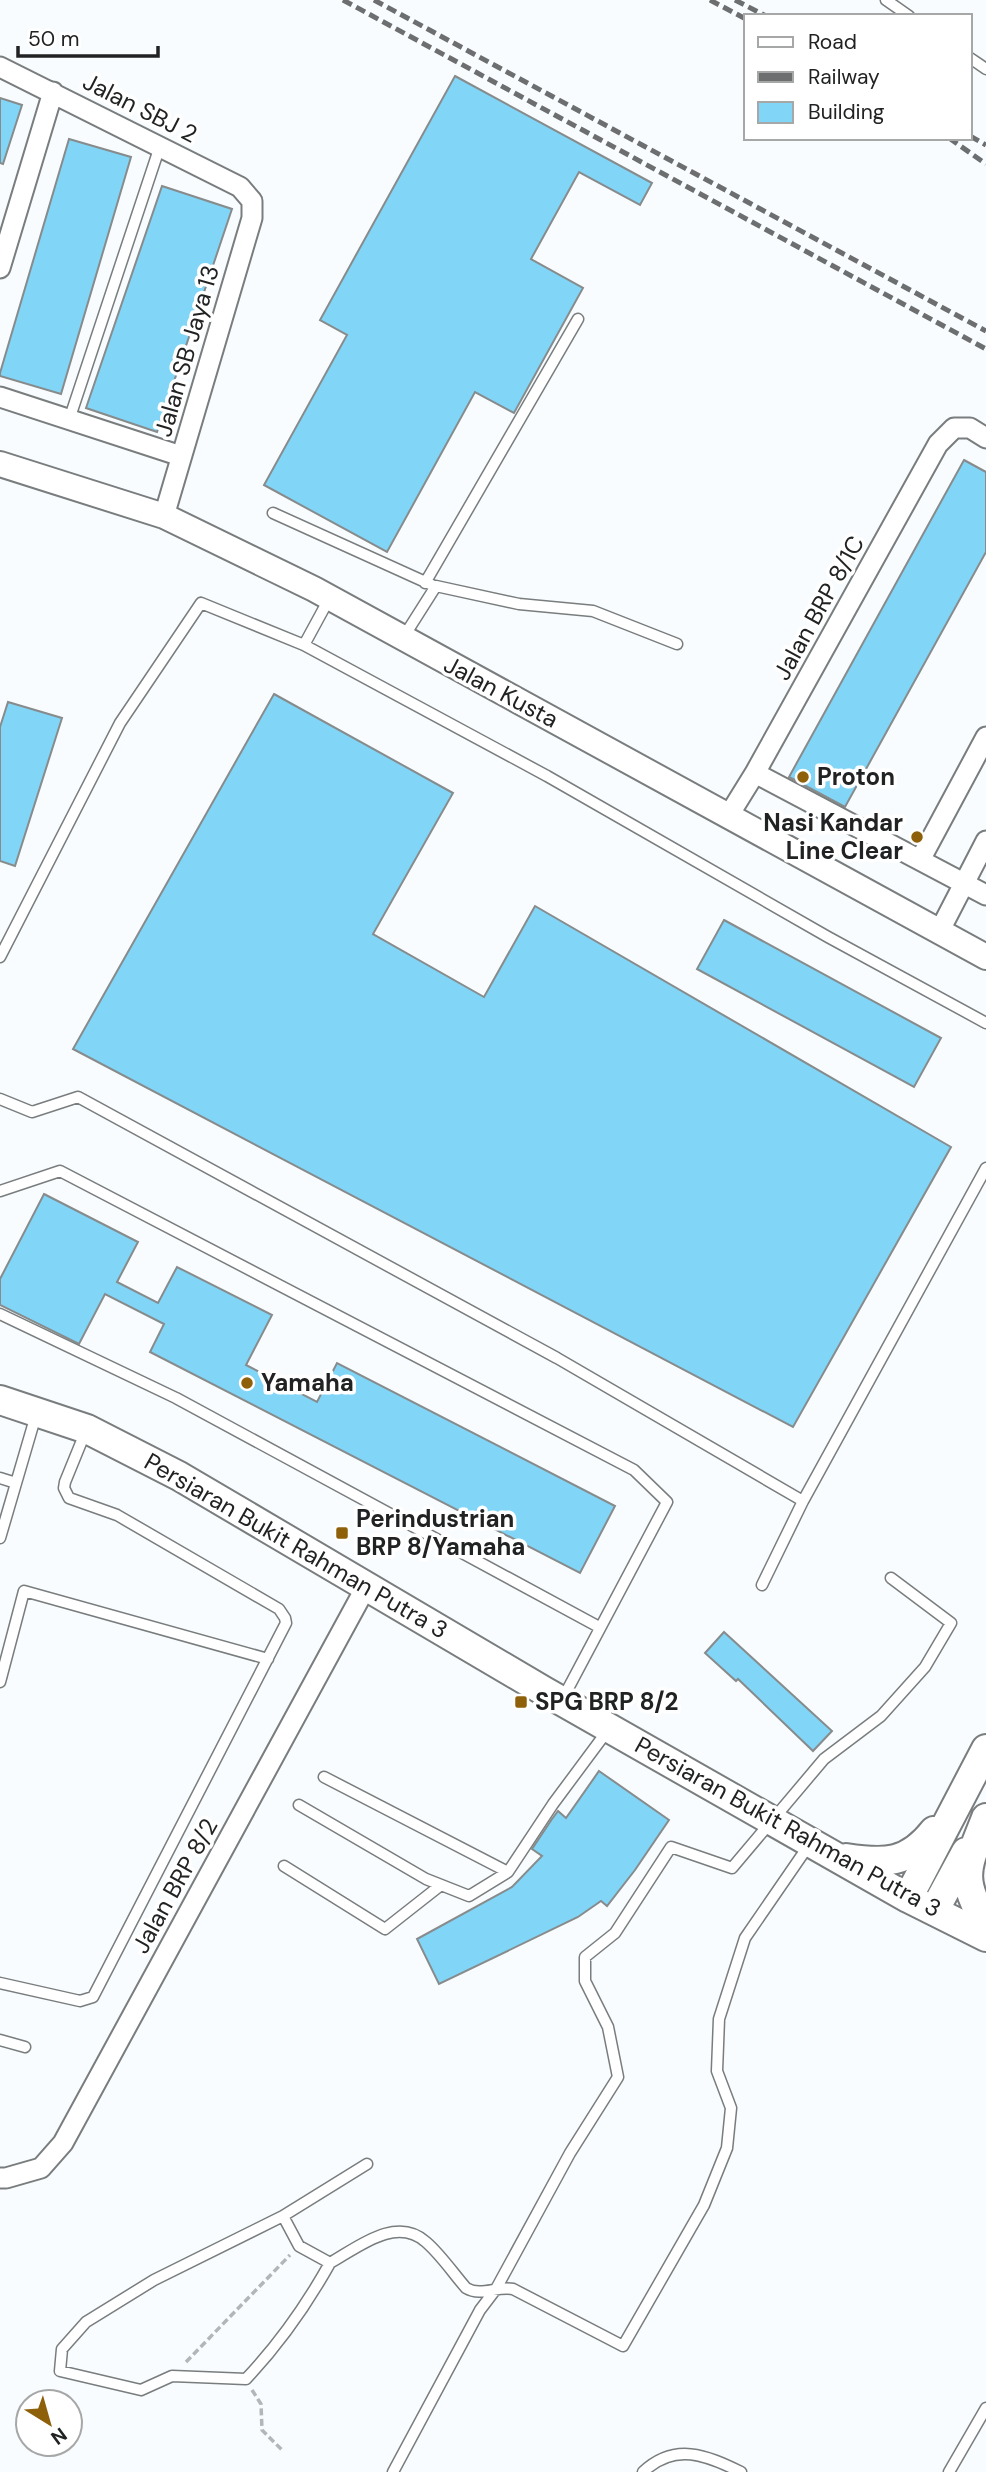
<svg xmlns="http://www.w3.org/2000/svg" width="986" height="2472" font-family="'DM Sans',sans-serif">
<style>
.building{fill:#81d5f7;stroke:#878b8c;stroke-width:2}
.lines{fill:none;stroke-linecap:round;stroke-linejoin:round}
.service-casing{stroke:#797d7e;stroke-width:13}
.minor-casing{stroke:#797d7e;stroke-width:23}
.tertiary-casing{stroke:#797d7e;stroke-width:28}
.secondary-casing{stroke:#797d7e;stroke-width:32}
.path{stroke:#b3b6b8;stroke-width:3.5;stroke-dasharray:7 3.5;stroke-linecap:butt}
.service{stroke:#fff;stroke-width:10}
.minor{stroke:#fff;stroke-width:19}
.tertiary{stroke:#fff;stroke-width:24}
.secondary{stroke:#fff;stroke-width:28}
.rail{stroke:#6c6e6f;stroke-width:5;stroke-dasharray:10 5;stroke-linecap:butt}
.poi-dot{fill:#8e6009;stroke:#fff;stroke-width:2.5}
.labels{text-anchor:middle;stroke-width:7;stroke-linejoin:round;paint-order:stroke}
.street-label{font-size:24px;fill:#212223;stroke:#fff}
.poi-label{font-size:24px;font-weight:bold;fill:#212223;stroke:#fff;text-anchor:start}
</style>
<rect width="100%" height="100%" fill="#f8fcfe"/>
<path class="building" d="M 455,76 L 652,183 L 640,205 L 579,172 L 531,259 L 583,288 L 514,413 L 475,392 L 387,552 L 264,485 L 347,335 L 320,320 Z
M 0,98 L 22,105 L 3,164 L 0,163 Z
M 69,139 L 131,157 L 61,394 L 0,376 L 0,373 Z
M 162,186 L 232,209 L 157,432 L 86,408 Z
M 964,460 L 986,472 L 986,552 L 845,807 L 789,777 Z
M 274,694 L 453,793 L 373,934 L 484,997 L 535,906 L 951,1147 L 793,1427 L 73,1049 Z
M 8,702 L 62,718 L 15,866 L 0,861 L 0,727 Z
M 724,920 L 941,1038 L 914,1087 L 697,969 Z
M 44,1194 L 138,1242 L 117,1282 L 158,1303 L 177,1267 L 272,1315 L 246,1365 L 317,1402 L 337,1363 L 615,1506 L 580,1573 L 150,1352 L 164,1324 L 105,1294 L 79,1344 L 0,1305 L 0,1279 Z
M 724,1632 L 832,1731 L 813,1751 L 738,1679 L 736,1681 L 705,1653 Z
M 599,1771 L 669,1820 L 635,1870 L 607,1906 L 601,1901 L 578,1917 L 439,1984 L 417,1939 L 512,1887 L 542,1856 L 532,1849 L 552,1819 L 558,1811 L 566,1818 Z"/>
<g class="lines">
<g class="service-casing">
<path id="service" d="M 886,0 L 909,16
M 970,58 L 986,69
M 69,420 L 160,146
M 273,513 L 432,585
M 425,583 L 578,319
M 403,638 L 436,586 L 519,604 L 593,611 L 677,644
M 304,645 L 547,776 L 828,937 L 986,1023
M 0,957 L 120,723 L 201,603 L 304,645 L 329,599
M 0,1099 L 32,1112 L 78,1097 L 557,1358 L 803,1501
M 0,1191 L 60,1171 L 634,1470 L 667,1502 L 562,1700
M 0,1314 L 176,1398 L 599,1627
M 0,1478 L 16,1483
M 0,1538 L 36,1415
M 762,1585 L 803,1501 L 986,1168
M 0,1682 L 24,1591 L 268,1659
M 324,1777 L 508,1872
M 299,1805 L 426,1879 L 469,1896 L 508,1872 L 553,1804 L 608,1730
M 284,1866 L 385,1929 L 441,1885
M 0,1983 L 80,2001 L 93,1997 L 286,1623 L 285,1618 L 279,1609 L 117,1515 L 69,1498 L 64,1488 L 65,1482 L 85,1433
M 0,2040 L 25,2047
M 283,2216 L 299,2246 L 330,2263 C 357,2248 396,2215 426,2242 C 441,2255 453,2273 466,2288 C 481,2297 496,2286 513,2289 L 623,2346 L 704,2205 L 727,2148 L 731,2108 L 717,2071 L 719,2019 L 745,1938 L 809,1845
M 330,2263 C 306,2306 280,2343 246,2379 L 172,2376 L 141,2390 L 60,2371 L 62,2349 L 86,2322 L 154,2280 L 283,2216 L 367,2164
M 393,2472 L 480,2310 L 496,2289 L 570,2153 L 618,2077 L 608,2027 L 585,1981 L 585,1957 L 615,1933 L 671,1847 L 732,1868 L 824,1759 L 881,1716 L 925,1667 L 951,1623 L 891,1578
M 643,2472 C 675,2442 706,2455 741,2472
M 949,2472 L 986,2408"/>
</g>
<g class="minor-casing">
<path id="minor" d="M 0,67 L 240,187 L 252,201 L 252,218 L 164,516
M 0,268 L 53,92
M 0,397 L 181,456
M 755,773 L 986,895
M 729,815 L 755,773 L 938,444 L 954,428 L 970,428 L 986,438
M 920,860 L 986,737
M 939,932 L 986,841
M 0,2178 L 6,2178 L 41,2168 L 63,2143 L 366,1587"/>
</g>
<g class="tertiary-casing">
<path id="tertiary" d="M 0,464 L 164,516 L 314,589 L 986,957"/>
</g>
<g class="secondary-casing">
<path id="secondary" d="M 0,1400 L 87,1429 L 179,1476 L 544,1691 L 908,1898 L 986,1937
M 986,1818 C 968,1865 957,1877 986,1923
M 846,1858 C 885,1864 908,1864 934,1831
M 908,1898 L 986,1749
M 934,1911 L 966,1852"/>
</g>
<path class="path" d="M 186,2362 L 290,2255
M 252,2390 L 261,2404 L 262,2430 L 283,2451"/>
<use href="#service" class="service"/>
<use href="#minor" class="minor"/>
<use href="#tertiary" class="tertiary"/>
<use href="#secondary" class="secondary"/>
<path class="rail" d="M 343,0 L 986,349
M 374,0 L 986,331
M 710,0 L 746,19
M 735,0 L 766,16
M 970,136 L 986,145
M 949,138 L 986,164"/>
</g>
<g class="poi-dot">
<circle cx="803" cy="777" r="7"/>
<circle cx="917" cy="837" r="7"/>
<circle cx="247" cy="1383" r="7"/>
<rect x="335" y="1526" width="14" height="14" rx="3.5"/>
<rect x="514" y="1695" width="14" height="14" rx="3.5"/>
</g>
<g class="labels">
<g class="street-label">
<text transform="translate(140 108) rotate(27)" y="8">Jalan SBJ 2</text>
<text transform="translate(187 351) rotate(-74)" y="8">Jalan SB Jaya 13</text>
<text transform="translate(819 608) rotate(-61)" y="8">Jalan BRP 8/1C</text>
<text transform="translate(501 692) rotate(28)" y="8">Jalan Kusta</text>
<text transform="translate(296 1546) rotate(30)" y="8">Persiaran Bukit Rahman Putra 3</text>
<text transform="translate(788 1827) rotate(29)" y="8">Persiaran Bukit Rahman Putra 3</text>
<text transform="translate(175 1886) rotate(-61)" y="8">Jalan BRP 8/2</text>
</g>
<g class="poi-label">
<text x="817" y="785">Proton</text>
<text x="903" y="831" text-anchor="end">Nasi Kandar<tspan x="903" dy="28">Line Clear</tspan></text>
<text x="261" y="1391">Yamaha</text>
<text x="356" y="1527">Perindustrian<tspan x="356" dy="28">BRP 8/Yamaha</tspan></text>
<text x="535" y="1710">SPG BRP 8/2</text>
</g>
</g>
<rect x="744" y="14" width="228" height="126" fill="#ffffff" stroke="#a6a7a7" stroke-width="2"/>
<rect x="758" y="37" width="35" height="10" fill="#ffffff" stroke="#a6a7a7" stroke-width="2"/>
<text x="808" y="49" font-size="21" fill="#212223">Road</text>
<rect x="758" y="72" width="35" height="10" fill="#6c6e6f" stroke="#a6a7a7" stroke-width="2"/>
<text x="808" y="84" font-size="21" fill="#212223">Railway</text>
<rect x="758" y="102" width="35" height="21" fill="#81d5f7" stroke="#a6a7a7" stroke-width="2"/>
<text x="808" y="119" font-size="21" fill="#212223">Building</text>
<g transform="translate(49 2423) rotate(143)"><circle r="33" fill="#ffffff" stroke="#a6a7a7" stroke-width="2"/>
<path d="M0-5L12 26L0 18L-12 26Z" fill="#8e6009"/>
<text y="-10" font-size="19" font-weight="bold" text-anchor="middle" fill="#212223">N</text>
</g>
<path d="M18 46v10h140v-10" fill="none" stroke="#212223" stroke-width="3.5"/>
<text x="28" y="46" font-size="21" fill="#212223" stroke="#ffffff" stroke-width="5" paint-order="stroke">50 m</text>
</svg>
